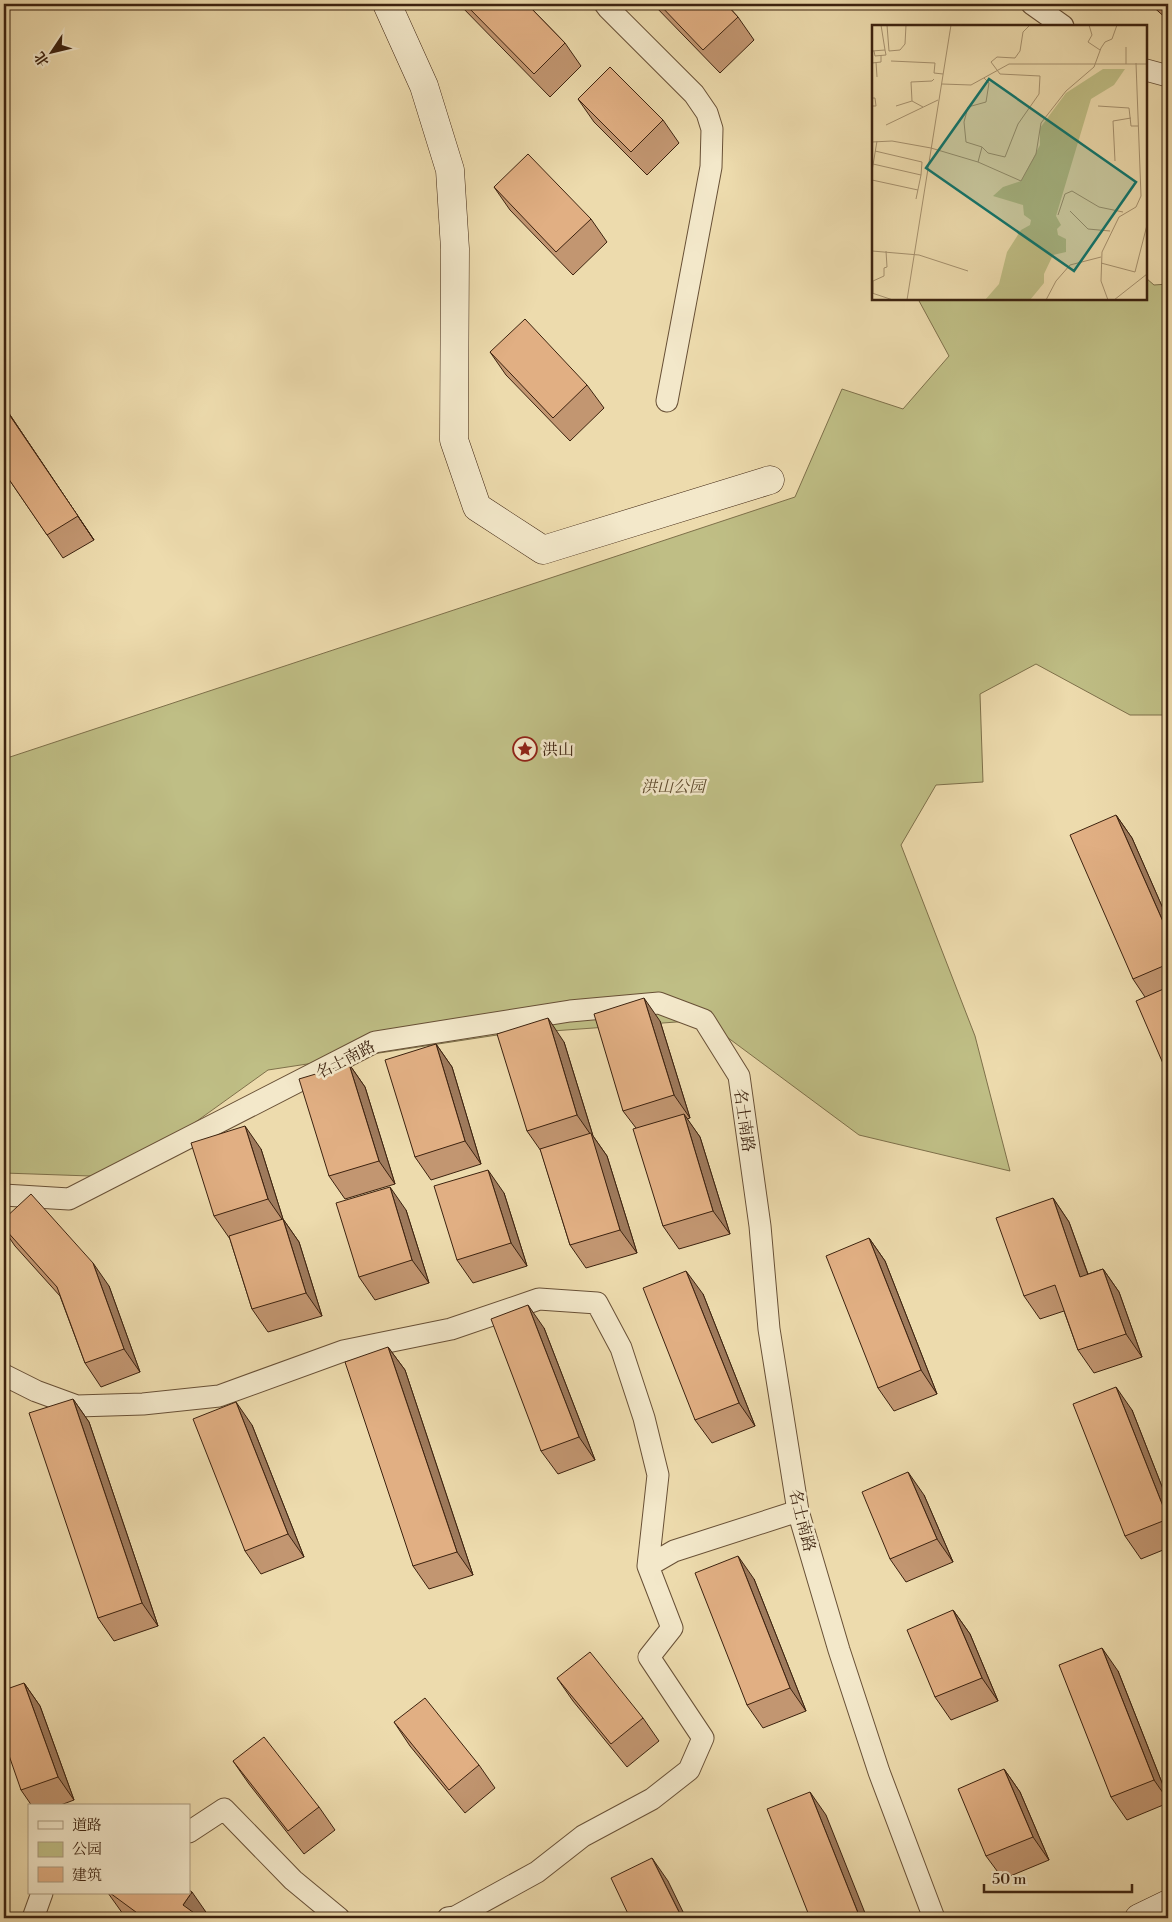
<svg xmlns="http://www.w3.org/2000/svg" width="1172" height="1922" font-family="'Libre Bodoni','Noto Serif SC',serif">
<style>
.green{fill:#bfbe85;stroke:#7e704a}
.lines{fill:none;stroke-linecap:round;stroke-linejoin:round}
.street-casing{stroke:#685036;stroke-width:23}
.secondary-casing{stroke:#3c220f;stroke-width:29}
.street{stroke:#f3e8ca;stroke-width:21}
.secondary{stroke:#f3e8ca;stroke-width:28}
.wall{fill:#c29671;stroke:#3c220f}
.shaded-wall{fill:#9e7a5c;stroke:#3c220f}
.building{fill:#e1af83;stroke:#3c220f}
.labels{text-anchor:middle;stroke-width:5;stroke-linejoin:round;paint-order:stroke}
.poi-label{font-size:16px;fill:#3c220f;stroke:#f3e8ca;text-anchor:start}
.park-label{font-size:16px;font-style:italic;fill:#5d492c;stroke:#f3e8ca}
.street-label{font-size:16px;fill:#3c220f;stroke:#f3e8ca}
.inset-road{fill:none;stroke:#a6916e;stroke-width:1}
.view{fill:#0f766e;fill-opacity:0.15;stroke:#0f766e;stroke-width:2.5}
.inset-edge{fill:none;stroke:#3c220f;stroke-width:2.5}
</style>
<rect width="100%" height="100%" fill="#eddbad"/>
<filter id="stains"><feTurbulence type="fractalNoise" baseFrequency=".004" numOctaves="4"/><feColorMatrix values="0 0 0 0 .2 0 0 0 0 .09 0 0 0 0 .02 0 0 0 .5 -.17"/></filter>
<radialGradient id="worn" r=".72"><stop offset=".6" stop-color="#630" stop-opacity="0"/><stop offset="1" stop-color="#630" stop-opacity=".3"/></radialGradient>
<path class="green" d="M 1146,278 L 1154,285 L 1168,284 L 1168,715 L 1130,715 L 1036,664 L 980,694 L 983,782 L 936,785 L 901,845 L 975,1036 L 1010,1171 L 859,1135 L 704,1020 L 497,1035 L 268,1070 L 119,1177 L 4,1173 L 4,759 L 795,497 L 842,389 L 903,409 L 949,356 L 918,299 L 1146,299 Z"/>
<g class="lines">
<g class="street-casing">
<path id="street" d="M 605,4 L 608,8 L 694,94 L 707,113 L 712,129 L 711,167 L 667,401
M 1032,4 L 1063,26
M 1146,70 L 1168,76
M 4,1195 L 69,1199 L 375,1042 L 570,1011 L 659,1003 L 704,1020 L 739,1076 L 760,1226 L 769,1329 L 798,1511 L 839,1650 L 879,1772 L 934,1918
M 4,1375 L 36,1391 L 77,1406 L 143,1404 L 219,1396 L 343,1351 L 451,1329 L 539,1299 L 597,1303 L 621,1348 L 644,1418 L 658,1475 L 648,1566
M 189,1832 L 224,1809 L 293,1880 L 339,1918
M 33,1918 L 42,1893
M 448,1918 L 455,1917 L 537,1872 L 583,1836 L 652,1799 L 689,1770 L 703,1738 L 649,1657 L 672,1628 L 648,1566 L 674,1551 L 798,1511"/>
</g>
<g class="secondary-casing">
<path id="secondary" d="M 387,4 L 424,86 L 450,170 L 455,249 L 454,440 L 477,507 L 543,550 L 770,480
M 1139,1918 L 1168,1904"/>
</g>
<use href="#street" class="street"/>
<use href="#secondary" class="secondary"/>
</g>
<path class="wall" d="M 459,4 L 527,4 L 565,43 L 581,66 L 550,97 Z
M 653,4 L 726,4 L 738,17 L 754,40 L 720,73 Z
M 1150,4 L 1168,4 L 1168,20 Z
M 578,99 L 663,120 L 679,143 L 647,175 L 594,122 Z
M 494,187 L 591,219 L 607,242 L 573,275 L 510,210 Z
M 490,352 L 587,385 L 604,408 L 570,441 L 506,375 Z
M 4,406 L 94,540 L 63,558 L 4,472 Z
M 1116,815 L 1132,838 L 1168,920 L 1168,1075 L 1145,997 L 1133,979 Z
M 660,1021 L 690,1118 L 687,1119 L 700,1137 L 730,1234 L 679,1249 L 663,1226 L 636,1128 L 623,1111 Z
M 564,1042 L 593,1136 L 607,1156 L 637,1253 L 586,1268 L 570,1245 L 541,1151 L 527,1131 Z
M 436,1044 L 452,1067 L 481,1164 L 431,1180 L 415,1157 Z
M 349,1064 L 365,1087 L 395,1184 L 345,1199 L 329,1176 Z
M 261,1149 L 283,1219 L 299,1242 L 322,1316 L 268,1332 L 252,1309 L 230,1239 L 214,1216 Z
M 504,1193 L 527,1266 L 473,1283 L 457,1260 Z
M 1053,1198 L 1069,1222 L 1088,1274 L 1103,1269 L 1119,1292 L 1142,1357 L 1094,1373 L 1078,1350 L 1064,1311 L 1040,1319 L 1024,1296 Z
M 406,1210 L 429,1283 L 375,1300 L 359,1277 Z
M 4,1219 L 109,1286 L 140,1372 L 101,1387 L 85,1363 L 60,1296 L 15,1246 L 4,1230 Z
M 869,1238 L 885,1261 L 937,1394 L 894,1411 L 878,1388 Z
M 703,1294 L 755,1426 L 712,1443 L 695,1420 Z
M 544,1328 L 595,1460 L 558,1474 L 541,1451 Z
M 388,1347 L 405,1370 L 473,1575 L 429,1589 L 413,1566 Z
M 73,1399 L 89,1422 L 158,1626 L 114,1641 L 98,1618 Z
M 1132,1410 L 1168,1502 L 1168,1548 L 1141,1559 L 1125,1536 Z
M 252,1425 L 304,1557 L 261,1574 L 245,1551 Z
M 924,1495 L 953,1562 L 906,1582 L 890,1559 Z
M 754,1579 L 806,1711 L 763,1728 L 747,1705 Z
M 953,1610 L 970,1634 L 998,1701 L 951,1720 L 935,1697 Z
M 1118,1671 L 1168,1798 L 1168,1803 L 1127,1820 L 1111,1797 Z
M 557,1678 L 643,1718 L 659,1741 L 627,1767 L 573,1701 Z
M 24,1683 L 40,1706 L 74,1800 L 58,1806 L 32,1806 L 21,1790 Z
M 394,1722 L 479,1765 L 495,1788 L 465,1813 L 410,1746 Z
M 233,1761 L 319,1807 L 335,1830 L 304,1854 L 249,1784 Z
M 1004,1769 L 1020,1792 L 1049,1860 L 1003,1879 L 986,1856 Z
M 108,1893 L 189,1893 L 208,1915 L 206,1918 L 129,1918 L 123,1914 Z"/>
<path class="shaded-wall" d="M 4,406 L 94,540 L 4,407 Z
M 1116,815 L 1132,838 L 1168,920 L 1168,933 Z
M 644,998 L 660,1021 L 690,1118 L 674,1095 Z
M 548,1018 L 564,1042 L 593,1136 L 607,1156 L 637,1253 L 620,1230 L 591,1135 L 577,1115 Z
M 436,1044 L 452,1067 L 481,1164 L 465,1141 Z
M 349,1064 L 365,1087 L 395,1184 L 379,1161 Z
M 684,1114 L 700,1137 L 730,1234 L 713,1211 Z
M 245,1126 L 261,1149 L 283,1219 L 299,1242 L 322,1316 L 306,1293 L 284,1222 L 268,1199 Z
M 488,1170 L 504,1193 L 527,1266 L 511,1243 Z
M 390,1187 L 406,1210 L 429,1283 L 412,1260 Z
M 1053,1198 L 1069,1222 L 1097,1300 L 1080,1277 Z
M 869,1238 L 885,1261 L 937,1394 L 921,1370 Z
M 93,1263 L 109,1286 L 140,1372 L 124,1349 Z
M 1103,1269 L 1119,1292 L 1142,1357 L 1126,1334 Z
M 686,1271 L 703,1294 L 755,1426 L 739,1403 Z
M 528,1305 L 544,1328 L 595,1460 L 579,1437 Z
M 388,1347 L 405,1370 L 473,1575 L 457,1552 Z
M 1116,1387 L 1132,1410 L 1168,1502 L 1168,1519 Z
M 73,1399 L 89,1422 L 158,1626 L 142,1603 Z
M 236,1402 L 252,1425 L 304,1557 L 288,1534 Z
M 908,1472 L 924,1495 L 953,1562 L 937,1539 Z
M 738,1556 L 754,1579 L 806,1711 L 790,1688 Z
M 953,1610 L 970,1634 L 998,1701 L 982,1678 Z
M 1102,1648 L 1118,1671 L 1168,1798 L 1168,1800 L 1154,1780 Z
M 24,1683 L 40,1706 L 74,1800 L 58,1777 Z
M 1004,1769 L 1020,1792 L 1049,1860 L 1033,1837 Z
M 810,1792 L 826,1815 L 867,1918 L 860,1918 Z
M 652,1858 L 668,1881 L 686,1918 L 682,1918 Z
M 192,1892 L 208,1915 L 206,1918 L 192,1918 L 183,1905 Z"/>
<path class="building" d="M 465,4 L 527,4 L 565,43 L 534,74 Z
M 659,4 L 726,4 L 738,17 L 703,50 Z
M 1160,4 L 1168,4 L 1168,11 Z
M 610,67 L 663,120 L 631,152 L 578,99 Z
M 528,154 L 591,219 L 556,252 L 494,187 Z
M 525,319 L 587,385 L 553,418 L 490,352 Z
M 4,407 L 78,516 L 47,535 L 4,472 Z
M 1116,815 L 1168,933 L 1168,964 L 1133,979 L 1070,835 Z
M 1168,987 L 1168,1075 L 1136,1001 Z
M 644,998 L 674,1095 L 623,1111 L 594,1014 Z
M 548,1018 L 577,1115 L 527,1131 L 497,1034 Z
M 436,1044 L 465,1141 L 415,1157 L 385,1060 Z
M 349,1064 L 379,1161 L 329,1176 L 299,1079 Z
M 684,1114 L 713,1211 L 663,1226 L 633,1129 Z
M 245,1126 L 268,1199 L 214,1216 L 191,1143 Z
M 591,1133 L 620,1230 L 570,1245 L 540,1149 Z
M 488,1170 L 511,1243 L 457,1260 L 434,1186 Z
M 390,1187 L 412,1260 L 359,1277 L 336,1203 Z
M 31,1194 L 93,1263 L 124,1349 L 85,1363 L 57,1287 L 4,1228 L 4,1219 Z
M 1053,1198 L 1080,1277 L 1103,1269 L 1126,1334 L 1078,1350 L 1055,1285 L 1024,1296 L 996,1218 Z
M 283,1219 L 306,1293 L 252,1309 L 229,1236 Z
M 869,1238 L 921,1370 L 878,1388 L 826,1256 Z
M 686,1271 L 739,1403 L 695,1420 L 643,1288 Z
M 528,1305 L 579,1437 L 541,1451 L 491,1319 Z
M 388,1347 L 457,1552 L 413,1566 L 345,1362 Z
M 1116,1387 L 1168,1519 L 1125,1536 L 1073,1404 Z
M 73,1399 L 142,1603 L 98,1618 L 29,1413 Z
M 236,1402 L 288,1534 L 245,1551 L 193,1419 Z
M 908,1472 L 937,1539 L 890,1559 L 862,1492 Z
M 738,1556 L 790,1688 L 747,1705 L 695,1573 Z
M 953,1610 L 982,1678 L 935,1697 L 907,1630 Z
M 1102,1648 L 1154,1780 L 1111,1797 L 1059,1665 Z
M 590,1652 L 643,1718 L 611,1744 L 557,1678 Z
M 24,1683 L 58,1777 L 21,1790 L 4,1741 L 4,1690 Z
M 425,1698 L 479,1765 L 449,1790 L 394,1722 Z
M 264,1737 L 319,1807 L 288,1831 L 233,1761 Z
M 1004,1769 L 1033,1837 L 986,1856 L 958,1789 Z
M 810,1792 L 860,1918 L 810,1918 L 767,1809 Z
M 652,1858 L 682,1918 L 630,1918 L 611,1878 Z
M 189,1890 L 192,1892 L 183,1905 L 201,1918 L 144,1918 L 110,1893 L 189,1893 Z"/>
<defs>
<g id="sight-ring" transform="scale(1.25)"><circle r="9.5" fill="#f3e8ca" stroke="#8f2418" stroke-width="1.5"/><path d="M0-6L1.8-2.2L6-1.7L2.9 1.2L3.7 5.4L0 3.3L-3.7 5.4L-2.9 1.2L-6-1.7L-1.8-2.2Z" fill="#8f2418"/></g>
</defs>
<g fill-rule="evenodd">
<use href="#sight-ring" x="525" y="749"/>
</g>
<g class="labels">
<g class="poi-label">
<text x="542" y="755">洪山</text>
</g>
<g class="park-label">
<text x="673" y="792">洪山公园</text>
</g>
<g class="street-label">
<text transform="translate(345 1059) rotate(-27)" y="6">名士南路</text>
<text transform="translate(745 1120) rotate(82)" y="6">名士南路</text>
<text transform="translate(803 1520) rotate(76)" y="6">名士南路</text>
</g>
</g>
<g transform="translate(872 25)">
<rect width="275" height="275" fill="#eddbad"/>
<path d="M 231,44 L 253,44 L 242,60 L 219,74 L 184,191 L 189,200 L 185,204 L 186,210 L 194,214 L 194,227 L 181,230 L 172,249 L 172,258 L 158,275 L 113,275 L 127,259 L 135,227 L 149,205 L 158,200 L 159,195 L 152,190 L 151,180 L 121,171 L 131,162 L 149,156 L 168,120 L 168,103 L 194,68 Z" fill="#bfbe85"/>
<path class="inset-road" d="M 15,0 L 17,26 L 28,25 L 33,19 L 34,0M 217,0 L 220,10 L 216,17 L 228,25M 254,22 L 254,39M 0,26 L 13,25 L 9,0M 2,26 L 3,31 L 14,30 L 13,25M 19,36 L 63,38 L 62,48 L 71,49M 4,37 L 5,52M 0,38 L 9,37 L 9,30M 39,57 L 40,76 L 51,82M 39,57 L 60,56 L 62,54M 70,59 L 99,60 L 137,39 L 275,39M 0,73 L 3,73 L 4,81 L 0,81M 24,81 L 40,76M 226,81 L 257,83 L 259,101 L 266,101M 14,100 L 66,75M 0,117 L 20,116 L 59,123 L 106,137 L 149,156 L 164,129 L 169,98 L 194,66 L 222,42 L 229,23 L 233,17 L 240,14 L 245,0M 110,122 L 116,128 L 133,132 L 146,99 L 167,69 L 168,51 L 128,49 L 119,37 L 125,32 L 143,33 L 148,26 L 151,7 L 158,0M 3,126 L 50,137 L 49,150M 243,136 L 241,96 L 259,93M 106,137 L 110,122 L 94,117 L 92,97 L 96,82 L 114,77 L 117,58 L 112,53M 1,139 L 49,150 L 44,174M 0,146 L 5,116M 0,155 L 46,165M 198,186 L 216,204 L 238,206M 186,190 L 193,169 L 200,166 L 227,182 L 251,187M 0,226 L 47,230 L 96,246M 229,238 L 263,247 L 275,200M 0,268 L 21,275M 1,268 L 1,256 L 12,251 L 12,243 L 15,242 L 14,226M 35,275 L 79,0M 174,275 L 184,256 L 198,240 L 229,232M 236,275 L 229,256 L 230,227 L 247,192 L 264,182 L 269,171 L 264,38M 242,275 L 275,249"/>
<path class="view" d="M 117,54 L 264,157 L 202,246 L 54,143 Z"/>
<rect width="275" height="275" class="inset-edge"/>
</g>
<rect width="1172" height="1922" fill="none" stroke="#eddbad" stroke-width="20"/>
<rect x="5" y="5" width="1162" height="1912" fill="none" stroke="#3c220f" stroke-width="2.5"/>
<rect x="10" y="10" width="1152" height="1902" fill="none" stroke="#3c220f"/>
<rect x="28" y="1804" width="162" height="90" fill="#f3e8ca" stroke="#aa997f"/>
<rect x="38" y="1821" width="25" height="8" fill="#f3e8ca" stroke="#aa997f"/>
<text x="72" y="1830" font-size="15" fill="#3c220f">道路</text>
<rect x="38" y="1842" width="25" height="15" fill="#bfbe85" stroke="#aa997f"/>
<text x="72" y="1854" font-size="15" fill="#3c220f">公园</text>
<rect x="38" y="1867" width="25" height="15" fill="#e1af83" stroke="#aa997f"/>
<text x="72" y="1880" font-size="15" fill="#3c220f">建筑</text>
<g transform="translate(52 52) rotate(235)" stroke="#f3e8ca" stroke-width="4" paint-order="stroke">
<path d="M0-4L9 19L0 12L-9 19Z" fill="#3c220f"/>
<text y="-8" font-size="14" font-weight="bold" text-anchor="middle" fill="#3c220f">北</text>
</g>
<path d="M984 1884v8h148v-8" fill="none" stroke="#3c220f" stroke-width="2.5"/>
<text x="992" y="1884" font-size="15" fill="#3c220f" stroke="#f3e8ca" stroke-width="4" paint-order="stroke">50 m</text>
<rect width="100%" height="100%" filter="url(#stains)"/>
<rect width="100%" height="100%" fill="url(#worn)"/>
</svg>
